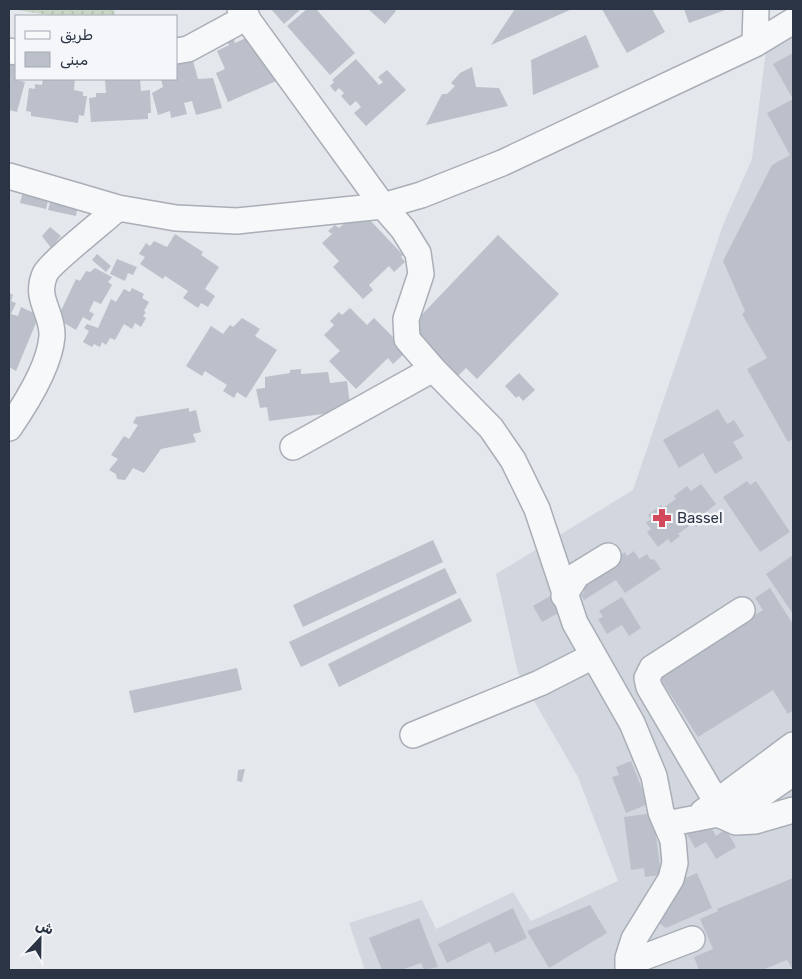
<svg xmlns="http://www.w3.org/2000/svg" width="802" height="979" font-family="Rubik,'Noto Naskh Arabic',sans-serif">
<style>
.built{fill:#d2d6de}
.green{fill:url(#green-dots)}
.building{fill:#bbc0ca}
.lines{fill:none;stroke-linecap:round;stroke-linejoin:round}
.minor-casing{stroke:#a9aeb7;stroke-width:28}
.minor{stroke:#f7f8fa;stroke-width:25}
.labels{text-anchor:middle;stroke-width:5;stroke-linejoin:round;paint-order:stroke}
.poi-label{font-size:15px;fill:#2b3445;stroke:#f4f6f9;text-anchor:start}
</style>
<defs>
<pattern id="green-dots" width="8" height="8" patternUnits="userSpaceOnUse" patternTransform="scale(1.25)"><rect width="8" height="8" fill="#c9d6c5"/><path d="M2 2h.1M6 6h.1" fill="none" stroke="#adb8ab" stroke-width="1.8" stroke-linecap="round"/></pattern>
</defs>
<rect width="100%" height="100%" fill="#e4e7ec"/>
<path class="built" d="M 793,37 L 793,970 L 365,970 L 349,923 L 422,900 L 436,929 L 513,892 L 531,921 L 618,881 L 578,777 L 518,673 L 496,574 L 633,490 L 723,225 L 752,159 L 766,51 Z"/>
<path class="green" d="M 10,9 L 114,9 L 115,16 L 55,16 Z"/>
<path class="building" d="M 271,9 L 301,9 L 284,24 Z
M 307,9 L 316,9 L 355,53 L 330,75 L 287,26 Z
M 368,9 L 393,9 L 396,11 L 385,24 Z
M 515,9 L 572,9 L 491,45 Z
M 602,9 L 652,9 L 665,32 L 627,53 Z
M 684,9 L 728,9 L 689,23 Z
M 586,35 L 599,67 L 533,95 L 531,60 Z
M 233,37 L 235,43 L 248,37 L 256,54 L 263,50 L 276,81 L 228,102 L 216,73 L 225,69 L 217,51 L 229,45 L 227,40 Z
M 793,53 L 793,439 L 788,442 L 747,369 L 767,358 L 742,314 L 745,311 L 723,261 L 772,165 L 790,155 L 767,113 L 793,99 L 773,64 Z
M 181,58 L 183,63 L 193,61 L 198,79 L 213,78 L 222,108 L 196,115 L 192,101 L 184,103 L 187,114 L 171,118 L 170,111 L 158,115 L 152,93 L 163,87 L 161,79 L 176,79 L 176,59 Z
M 356,59 L 379,85 L 383,82 L 378,77 L 387,70 L 406,90 L 366,126 L 354,113 L 361,107 L 356,101 L 350,106 L 341,96 L 344,93 L 339,88 L 335,92 L 330,86 L 334,82 L 332,80 Z
M 9,60 L 16,61 L 15,80 L 25,82 L 17,112 L 9,110 Z
M 472,67 L 476,87 L 499,88 L 508,106 L 426,125 L 442,94 L 447,94 L 455,86 L 451,83 L 460,73 Z
M 43,79 L 75,79 L 74,90 L 83,92 L 83,96 L 87,96 L 84,116 L 79,115 L 78,123 L 31,116 L 31,112 L 26,111 L 29,88 L 35,89 L 35,84 L 42,85 Z
M 105,79 L 140,79 L 141,91 L 150,90 L 151,113 L 148,113 L 148,119 L 91,122 L 89,98 L 96,97 L 96,93 L 106,93 Z
M 23,191 L 49,197 L 46,209 L 20,203 Z
M 51,198 L 78,205 L 76,216 L 48,210 Z
M 368,218 L 403,255 L 401,257 L 405,262 L 394,272 L 389,266 L 369,285 L 373,290 L 363,299 L 333,267 L 339,261 L 322,243 L 332,234 L 328,231 L 335,225 L 339,228 L 348,220 Z
M 50,227 L 61,236 L 51,248 L 42,236 Z
M 175,234 L 203,252 L 201,255 L 219,267 L 205,289 L 215,296 L 208,307 L 201,303 L 198,308 L 183,298 L 188,291 L 165,276 L 163,279 L 140,264 L 145,257 L 139,254 L 146,243 L 150,246 L 154,241 L 167,247 Z
M 498,235 L 559,294 L 477,379 L 466,368 L 458,376 L 408,329 Z
M 97,254 L 111,266 L 106,272 L 92,260 Z
M 117,259 L 137,267 L 133,275 L 128,273 L 125,281 L 110,274 Z
M 95,268 L 112,277 L 108,282 L 112,285 L 101,304 L 94,301 L 89,311 L 94,314 L 90,321 L 83,317 L 76,330 L 57,319 L 76,279 L 80,281 L 86,271 L 90,272 Z
M 132,288 L 144,294 L 142,298 L 149,302 L 144,311 L 146,312 L 143,316 L 146,318 L 141,327 L 135,323 L 132,329 L 124,324 L 115,340 L 110,338 L 106,345 L 102,342 L 100,347 L 94,344 L 92,347 L 83,342 L 89,331 L 84,328 L 87,324 L 98,328 L 111,299 L 116,302 L 124,289 L 130,292 Z
M 9,293 L 13,295 L 11,301 L 16,303 L 11,314 L 18,316 L 21,307 L 36,314 L 35,317 L 38,318 L 16,371 L 9,367 Z
M 350,308 L 367,325 L 374,318 L 402,346 L 405,353 L 393,364 L 388,358 L 356,389 L 329,361 L 340,351 L 324,335 L 334,325 L 330,321 L 339,312 L 342,315 Z
M 242,318 L 260,329 L 255,336 L 277,350 L 246,398 L 237,392 L 234,398 L 223,391 L 227,385 L 205,371 L 202,376 L 186,366 L 211,326 L 223,334 L 230,325 L 233,327 Z
M 301,369 L 301,374 L 328,372 L 330,383 L 347,381 L 350,404 L 346,411 L 269,421 L 267,407 L 260,408 L 256,389 L 265,388 L 265,377 L 290,373 L 290,370 Z
M 519,373 L 535,390 L 523,401 L 519,396 L 516,398 L 505,386 Z
M 189,408 L 189,412 L 196,410 L 201,432 L 193,434 L 196,442 L 161,449 L 144,473 L 133,468 L 125,480 L 117,479 L 116,474 L 109,470 L 118,459 L 111,455 L 124,436 L 129,439 L 138,425 L 133,423 L 136,417 Z
M 718,409 L 727,424 L 734,420 L 744,436 L 733,442 L 743,458 L 715,474 L 703,453 L 679,468 L 663,440 Z
M 747,481 L 750,485 L 756,481 L 790,532 L 760,552 L 723,497 Z
M 701,484 L 716,504 L 706,512 L 710,517 L 696,527 L 693,523 L 678,534 L 680,536 L 671,543 L 668,539 L 658,547 L 647,532 L 651,529 L 646,523 L 651,519 L 648,515 L 661,505 L 663,508 L 676,499 L 674,496 L 687,486 L 691,491 Z
M 433,540 L 443,562 L 303,627 L 293,605 Z
M 634,551 L 639,559 L 647,554 L 651,560 L 654,559 L 661,569 L 625,593 L 616,580 L 584,600 L 581,595 L 585,592 L 582,589 L 586,586 L 583,581 L 625,552 L 627,556 Z
M 793,555 L 793,614 L 766,574 Z
M 445,568 L 457,593 L 301,667 L 289,642 Z
M 770,588 L 793,624 L 793,710 L 788,714 L 773,690 L 698,737 L 658,675 L 763,610 L 755,598 Z
M 550,596 L 560,612 L 542,622 L 533,606 Z
M 622,597 L 641,628 L 629,636 L 622,625 L 607,634 L 598,619 L 603,617 L 599,611 Z
M 460,598 L 472,621 L 339,687 L 328,664 Z
M 237,668 L 242,690 L 134,713 L 129,691 Z
M 631,761 L 648,804 L 626,813 L 612,777 L 619,775 L 616,767 Z
M 245,769 L 242,782 L 237,781 L 238,770 Z
M 653,813 L 661,875 L 645,877 L 644,868 L 631,870 L 624,817 Z
M 708,822 L 716,836 L 726,829 L 736,847 L 716,859 L 706,842 L 695,848 L 687,834 Z
M 697,873 L 712,908 L 666,928 L 653,919 L 683,879 Z
M 793,878 L 793,970 L 787,960 L 762,970 L 699,970 L 694,957 L 713,949 L 700,919 L 718,911 L 717,909 Z
M 590,905 L 607,933 L 549,968 L 527,931 Z
M 513,908 L 527,938 L 495,953 L 490,942 L 447,963 L 438,944 Z
M 419,918 L 438,967 L 424,970 L 421,963 L 401,970 L 382,970 L 369,938 Z"/>
<g class="lines">
<g class="minor-casing">
<path id="minor" d="M 240,9 L 383,206 L 403,229 L 418,253 L 421,274 L 406,319 L 407,339 L 433,369 L 491,428 L 513,460 L 537,509 L 575,623 L 632,723 L 654,776 L 661,812 L 673,840 L 675,863 L 671,879 L 634,939 L 628,958 L 628,970
M 755,44 L 756,9
M 9,51 L 16,52
M 176,51 L 188,49 L 247,17
M 9,176 L 118,208 L 176,218 L 237,221 L 383,206 L 421,195 L 502,163 L 755,44 L 793,21
M 9,428 C 25,405 50,365 52,336 C 53,312 34,299 45,274 C 50,263 106,219 118,208
M 293,447 L 433,369
M 564,596 L 577,575 L 608,556
M 413,735 L 540,683 L 593,656
M 716,801 L 649,687 L 647,678 L 652,668 L 742,610
M 703,812 L 793,745
M 718,814 L 745,806 L 793,773
M 666,824 L 718,814 L 736,822 L 755,821 L 793,810
M 628,958 L 639,959 L 692,939"/>
</g>
<use href="#minor" class="minor"/>
</g>
<defs>
<g id="pharmacy-bare" transform="scale(1.5)"><path d="M-2-6h4v4h4v4h-4v4h-4v-4h-4v-4h4Z" fill="#d1495b" stroke="#f4f6f9" stroke-width="2.5" paint-order="stroke"/></g>
</defs>
<g fill-rule="evenodd">
<use href="#pharmacy-bare" x="662" y="518"/>
</g>
<g class="labels">
<g class="poi-label">
<text x="677" y="523">Bassel</text>
</g>
</g>
<rect width="802" height="979" fill="none" stroke="#2b3445" stroke-width="20"/>
<rect x="15" y="15" width="162" height="65" fill="#f4f6f9" stroke="#a4a8b1"/>
<rect x="25" y="31" width="25" height="8" fill="#f7f8fa" stroke="#a4a8b1"/>
<text x="60" y="40" font-size="15" fill="#2b3445">طريق</text>
<rect x="25" y="52" width="25" height="15" fill="#bbc0ca" stroke="#a4a8b1"/>
<text x="60" y="65" font-size="15" fill="#2b3445">مبنى</text>
<g transform="translate(40 939) rotate(22)" stroke="#f4f6f9" stroke-width="4" paint-order="stroke">
<path d="M0-4L9 19L0 12L-9 19Z" fill="#2b3445"/>
<text y="-8" font-size="14" font-weight="bold" text-anchor="middle" fill="#2b3445">ش</text>
</g>
</svg>
